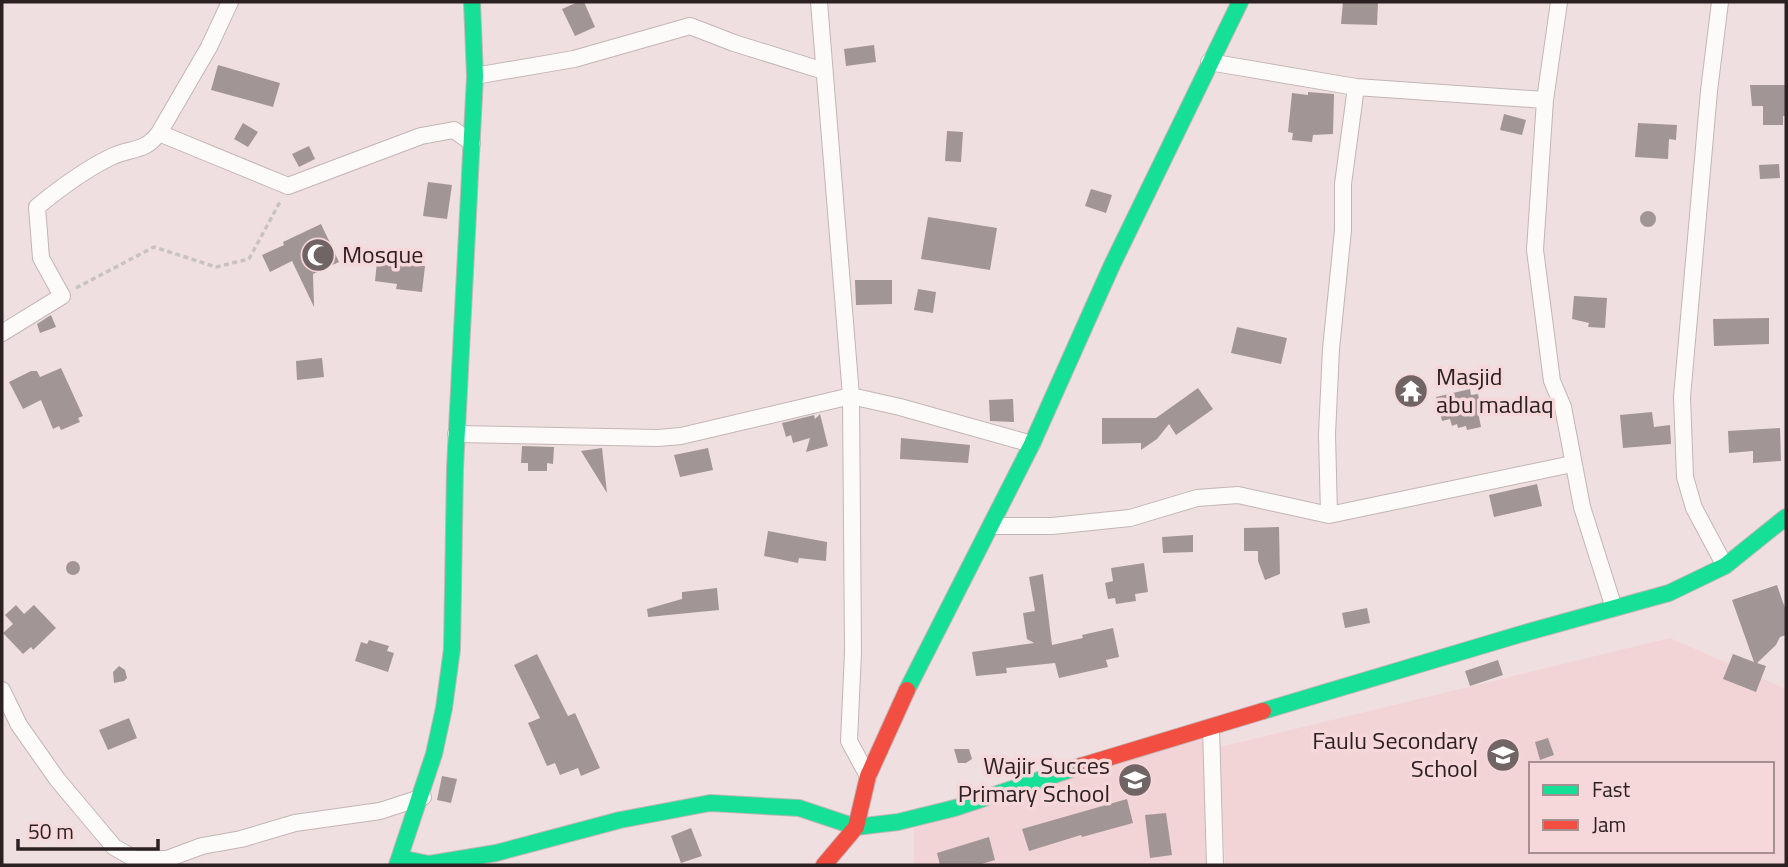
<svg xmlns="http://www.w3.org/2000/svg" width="1788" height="867" font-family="'Titillium Web',sans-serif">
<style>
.built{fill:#f2d4d6;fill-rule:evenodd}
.building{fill:#a29596}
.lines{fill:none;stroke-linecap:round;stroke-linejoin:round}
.street-casing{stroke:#c3b5b6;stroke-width:18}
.fast-casing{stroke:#c3b5b6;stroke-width:18}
.jam-casing{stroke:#c3b5b6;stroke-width:18}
.path{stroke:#c8c3c3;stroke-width:3.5;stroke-dasharray:5 3.5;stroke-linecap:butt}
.street{stroke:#fdfafa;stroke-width:16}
.fast{stroke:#16e098;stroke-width:16}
.jam{stroke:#f24e42;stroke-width:16}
.labels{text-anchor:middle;stroke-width:7;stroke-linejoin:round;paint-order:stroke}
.poi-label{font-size:24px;fill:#2c2122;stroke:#f7d8da;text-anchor:start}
</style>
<rect width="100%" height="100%" fill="#f0dfe0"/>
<path class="built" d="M 1670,638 L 1786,689 L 1786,865 L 1225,865 L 1220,747 ZM 1531,764 L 1772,764 L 1772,851 L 1531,851 Z
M 1208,733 L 1211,865 L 914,865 L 914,828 Z"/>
<path class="building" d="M 578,2 L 584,2 L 595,27 L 575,36 L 562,9 Z
M 1343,2 L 1378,2 L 1377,25 L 1341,24 Z
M 874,45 L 876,62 L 846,66 L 844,49 Z
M 218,65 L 280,83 L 273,107 L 211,90 Z
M 1750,85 L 1786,85 L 1786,116 L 1783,116 L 1783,125 L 1763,125 L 1763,106 L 1752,106 Z
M 1308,92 L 1334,94 L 1333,134 L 1313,135 L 1312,142 L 1292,140 L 1293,133 L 1288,132 L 1292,93 L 1308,95 Z
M 1504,114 L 1526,120 L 1522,135 L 1500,130 Z
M 243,123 L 258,132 L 248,147 L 234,139 Z
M 1638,123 L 1677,125 L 1676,140 L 1669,139 L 1668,159 L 1635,157 Z
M 947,131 L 963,132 L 961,162 L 945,161 Z
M 309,146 L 315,159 L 299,167 L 292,154 Z
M 1779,164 L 1780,178 L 1760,179 L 1759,165 Z
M 428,182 L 452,185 L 447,219 L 423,216 Z
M 1091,189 L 1112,195 L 1106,213 L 1085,206 Z
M1640 219a8 8 0 1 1 16 0a8 8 0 1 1-16 0Z
M 928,217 L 997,228 L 990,270 L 921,259 Z
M 321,224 L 339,262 L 313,274 L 314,307 L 292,261 L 270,272 L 262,255 L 284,245 L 283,242 Z
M 377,262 L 425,266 L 422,292 L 396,289 L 397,284 L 375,281 Z
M 855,280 L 892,280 L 892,304 L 856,305 Z
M 918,289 L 936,292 L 933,313 L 914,310 Z
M 1574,296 L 1607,298 L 1605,328 L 1588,327 L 1589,323 L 1572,319 Z
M 51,315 L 56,327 L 40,333 L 37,324 Z
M 1769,318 L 1769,344 L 1714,346 L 1713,319 Z
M 1237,327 L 1287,338 L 1281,364 L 1231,353 Z
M 322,358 L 324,377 L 297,380 L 296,361 Z
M 61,368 L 83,416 L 78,418 L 80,422 L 61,430 L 59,426 L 53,429 L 41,400 L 23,409 L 9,382 L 31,371 L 37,371 L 40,377 Z
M 1198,388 L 1213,409 L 1176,435 L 1169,424 L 1157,439 L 1141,450 L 1141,443 L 1102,444 L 1102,418 L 1156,418 Z
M 1470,389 L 1471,395 L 1478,394 L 1482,411 L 1478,412 L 1481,427 L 1467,430 L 1466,426 L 1458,428 L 1457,424 L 1452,426 L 1450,419 L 1442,421 L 1436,397 Z
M 1013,399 L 1014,422 L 990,421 L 989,400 Z
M 1652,412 L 1654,427 L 1670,425 L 1671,444 L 1623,448 L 1620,415 Z
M 820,414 L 828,446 L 806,452 L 810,438 L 793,443 L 791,435 L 786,437 L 782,423 L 814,415 L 815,419 Z
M 1780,428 L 1781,461 L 1753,463 L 1753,451 L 1729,453 L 1728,431 Z
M 901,438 L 970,445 L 968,463 L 900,459 Z
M 522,446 L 554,447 L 553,464 L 547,463 L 547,471 L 528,471 L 528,463 L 521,463 Z
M 602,448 L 607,493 L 581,451 Z
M 708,448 L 713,470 L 680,477 L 674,455 Z
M 1537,484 L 1542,506 L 1494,517 L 1489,495 Z
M 1279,527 L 1280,574 L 1265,580 L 1258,561 L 1258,551 L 1244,551 L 1244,528 Z
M 768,531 L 827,542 L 826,561 L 799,558 L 798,563 L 764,556 Z
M 1193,535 L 1193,552 L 1163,553 L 1162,537 Z
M66 568a7 7 0 1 1 14 0a7 7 0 1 1-14 0Z
M 1144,563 L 1148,592 L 1135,594 L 1136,601 L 1116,604 L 1115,598 L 1108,599 L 1105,583 L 1113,581 L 1111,568 Z
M 1043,574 L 1052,645 L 1083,638 L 1082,635 L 1113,628 L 1119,657 L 1106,660 L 1108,667 L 1059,678 L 1055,663 L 1006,668 L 1007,673 L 976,676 L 972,652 L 1034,643 L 1027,639 L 1023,613 L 1035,611 L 1029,577 Z
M 1777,585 L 1786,611 L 1786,635 L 1780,637 L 1776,645 L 1757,663 L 1766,666 L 1756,692 L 1723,679 L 1733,654 L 1754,662 L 1732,600 Z
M 717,588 L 719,610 L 648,617 L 647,609 L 682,599 L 682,592 Z
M 16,605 L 24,614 L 34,605 L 56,628 L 33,650 L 31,647 L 23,654 L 3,633 L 13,624 L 5,615 Z
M 1367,608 L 1370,623 L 1345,628 L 1342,613 Z
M 369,640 L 389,646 L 387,651 L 394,653 L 388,672 L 355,661 L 361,642 L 367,644 Z
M 537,654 L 568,716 L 575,713 L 600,768 L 581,776 L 578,768 L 560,775 L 555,763 L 547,766 L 528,723 L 540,718 L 514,665 Z
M 1498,660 L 1503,675 L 1470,686 L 1465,671 Z
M 119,666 L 125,670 L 127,678 L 124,681 L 114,683 L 113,672 Z
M 129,718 L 137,738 L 108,750 L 99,730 Z
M 1548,738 L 1554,755 L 1540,760 L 1535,742 Z
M 954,749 L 969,749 L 972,759 L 966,763 L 958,763 Z
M 442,776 L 457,779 L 451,803 L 437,800 Z
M 1127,799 L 1133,823 L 1082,837 L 1081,835 L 1029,851 L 1022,829 Z
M 1166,813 L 1172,855 L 1150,858 L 1145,815 Z
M 691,828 L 702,856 L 681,863 L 671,836 Z
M 989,837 L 995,860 L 978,865 L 940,865 L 937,853 Z"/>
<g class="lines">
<g class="street-casing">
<path id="street" d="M 230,2 L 209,47 L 159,133 L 288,186 L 421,136 L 454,130 L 472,143
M 819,2 L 851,396 L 853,652 L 849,741 L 868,776
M 1559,2 L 1545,100 L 1535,250 L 1552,381 L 1563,407 L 1582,507 L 1614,608
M 1720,2 L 1709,91 L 1682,397 L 1685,477 L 1694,508 L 1725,566
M 1209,62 L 1356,87 L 1343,184 L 1343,230 L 1331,349 L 1327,434 L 1329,515
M 475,76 L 574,59 L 690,26 L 734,43 L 824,71
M 1356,87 L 1545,100
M 2,333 L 62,296 L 41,258 L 37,207 C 60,188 84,170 111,157 C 132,147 144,153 159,133
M 456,434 L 658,438 L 681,436 L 851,396 L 900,407 L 1032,444
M 991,526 L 1052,526 L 1130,518 L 1197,498 L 1238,495 L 1329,515 L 1572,464
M 2,690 L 19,725 L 57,779 L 114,847 L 135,859 L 167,859 L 202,846 L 241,839 L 295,823 L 380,811 L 423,797
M 1211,727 L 1215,865"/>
</g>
<g class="fast-casing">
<path id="fast" d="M 907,690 L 1032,444 L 1112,265 L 1240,2
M 1263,711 L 1521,634 L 1669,593 L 1725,566 L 1786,517
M 400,858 L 429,864 L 496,853 L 620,820 L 710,803 L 799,808 L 856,827 L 898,822 L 955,808 L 1081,766
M 397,865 L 434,754 L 444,708 L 452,649 L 455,468 L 475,76 L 472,2"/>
</g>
<g class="jam-casing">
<path id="jam" d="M 1081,766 L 1263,711
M 824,865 L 856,827 L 868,776 L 907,690"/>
</g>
<path class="path" d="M 76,288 L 154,247 L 216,267 L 249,259 L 281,200"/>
<use href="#street" class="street"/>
<use href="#fast" class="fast"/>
<use href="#jam" class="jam"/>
</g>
<defs>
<g id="mosque-disc" transform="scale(1.75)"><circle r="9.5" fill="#716464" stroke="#f7d8da"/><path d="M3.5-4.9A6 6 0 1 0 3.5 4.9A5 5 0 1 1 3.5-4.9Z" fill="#fff"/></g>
<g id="temple-disc" transform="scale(1.75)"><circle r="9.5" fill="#716464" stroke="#f7d8da"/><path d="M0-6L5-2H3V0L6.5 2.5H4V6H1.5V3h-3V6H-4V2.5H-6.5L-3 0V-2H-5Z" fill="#fff"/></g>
<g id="school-disc" transform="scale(1.75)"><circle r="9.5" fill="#716464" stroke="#f7d8da"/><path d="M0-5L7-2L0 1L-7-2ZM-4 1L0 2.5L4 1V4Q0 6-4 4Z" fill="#fff"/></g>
</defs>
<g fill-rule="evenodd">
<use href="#mosque-disc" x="318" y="255"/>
<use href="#temple-disc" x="1411" y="391"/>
<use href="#school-disc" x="1503" y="755"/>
<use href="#school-disc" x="1135" y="780"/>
</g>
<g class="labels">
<g class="poi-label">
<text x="342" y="263">Mosque</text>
<text x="1436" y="385">Masjid<tspan x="1436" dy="28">abu madlaq</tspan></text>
<text x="1478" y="749" text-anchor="end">Faulu Secondary<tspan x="1478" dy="28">School</tspan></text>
<text x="1110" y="774" text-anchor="end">Wajir Succes<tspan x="1110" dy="28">Primary School</tspan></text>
</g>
</g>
<rect width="1788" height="867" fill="none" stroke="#2c2122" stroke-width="7"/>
<rect x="1529" y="762" width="245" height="91" fill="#f7d8da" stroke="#a68f90" stroke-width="2"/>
<rect x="1543" y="785" width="35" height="10" fill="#16e098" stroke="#a68f90" stroke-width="2"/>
<text x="1592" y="797" font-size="21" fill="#2c2122">Fast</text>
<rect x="1543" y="820" width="35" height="10" fill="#f24e42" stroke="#a68f90" stroke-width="2"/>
<text x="1592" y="832" font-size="21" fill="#2c2122">Jam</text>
<path d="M18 839v10h140v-10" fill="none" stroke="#2c2122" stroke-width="3.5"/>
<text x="28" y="839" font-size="21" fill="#2c2122" stroke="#f7d8da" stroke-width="5" paint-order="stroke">50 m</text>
</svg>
